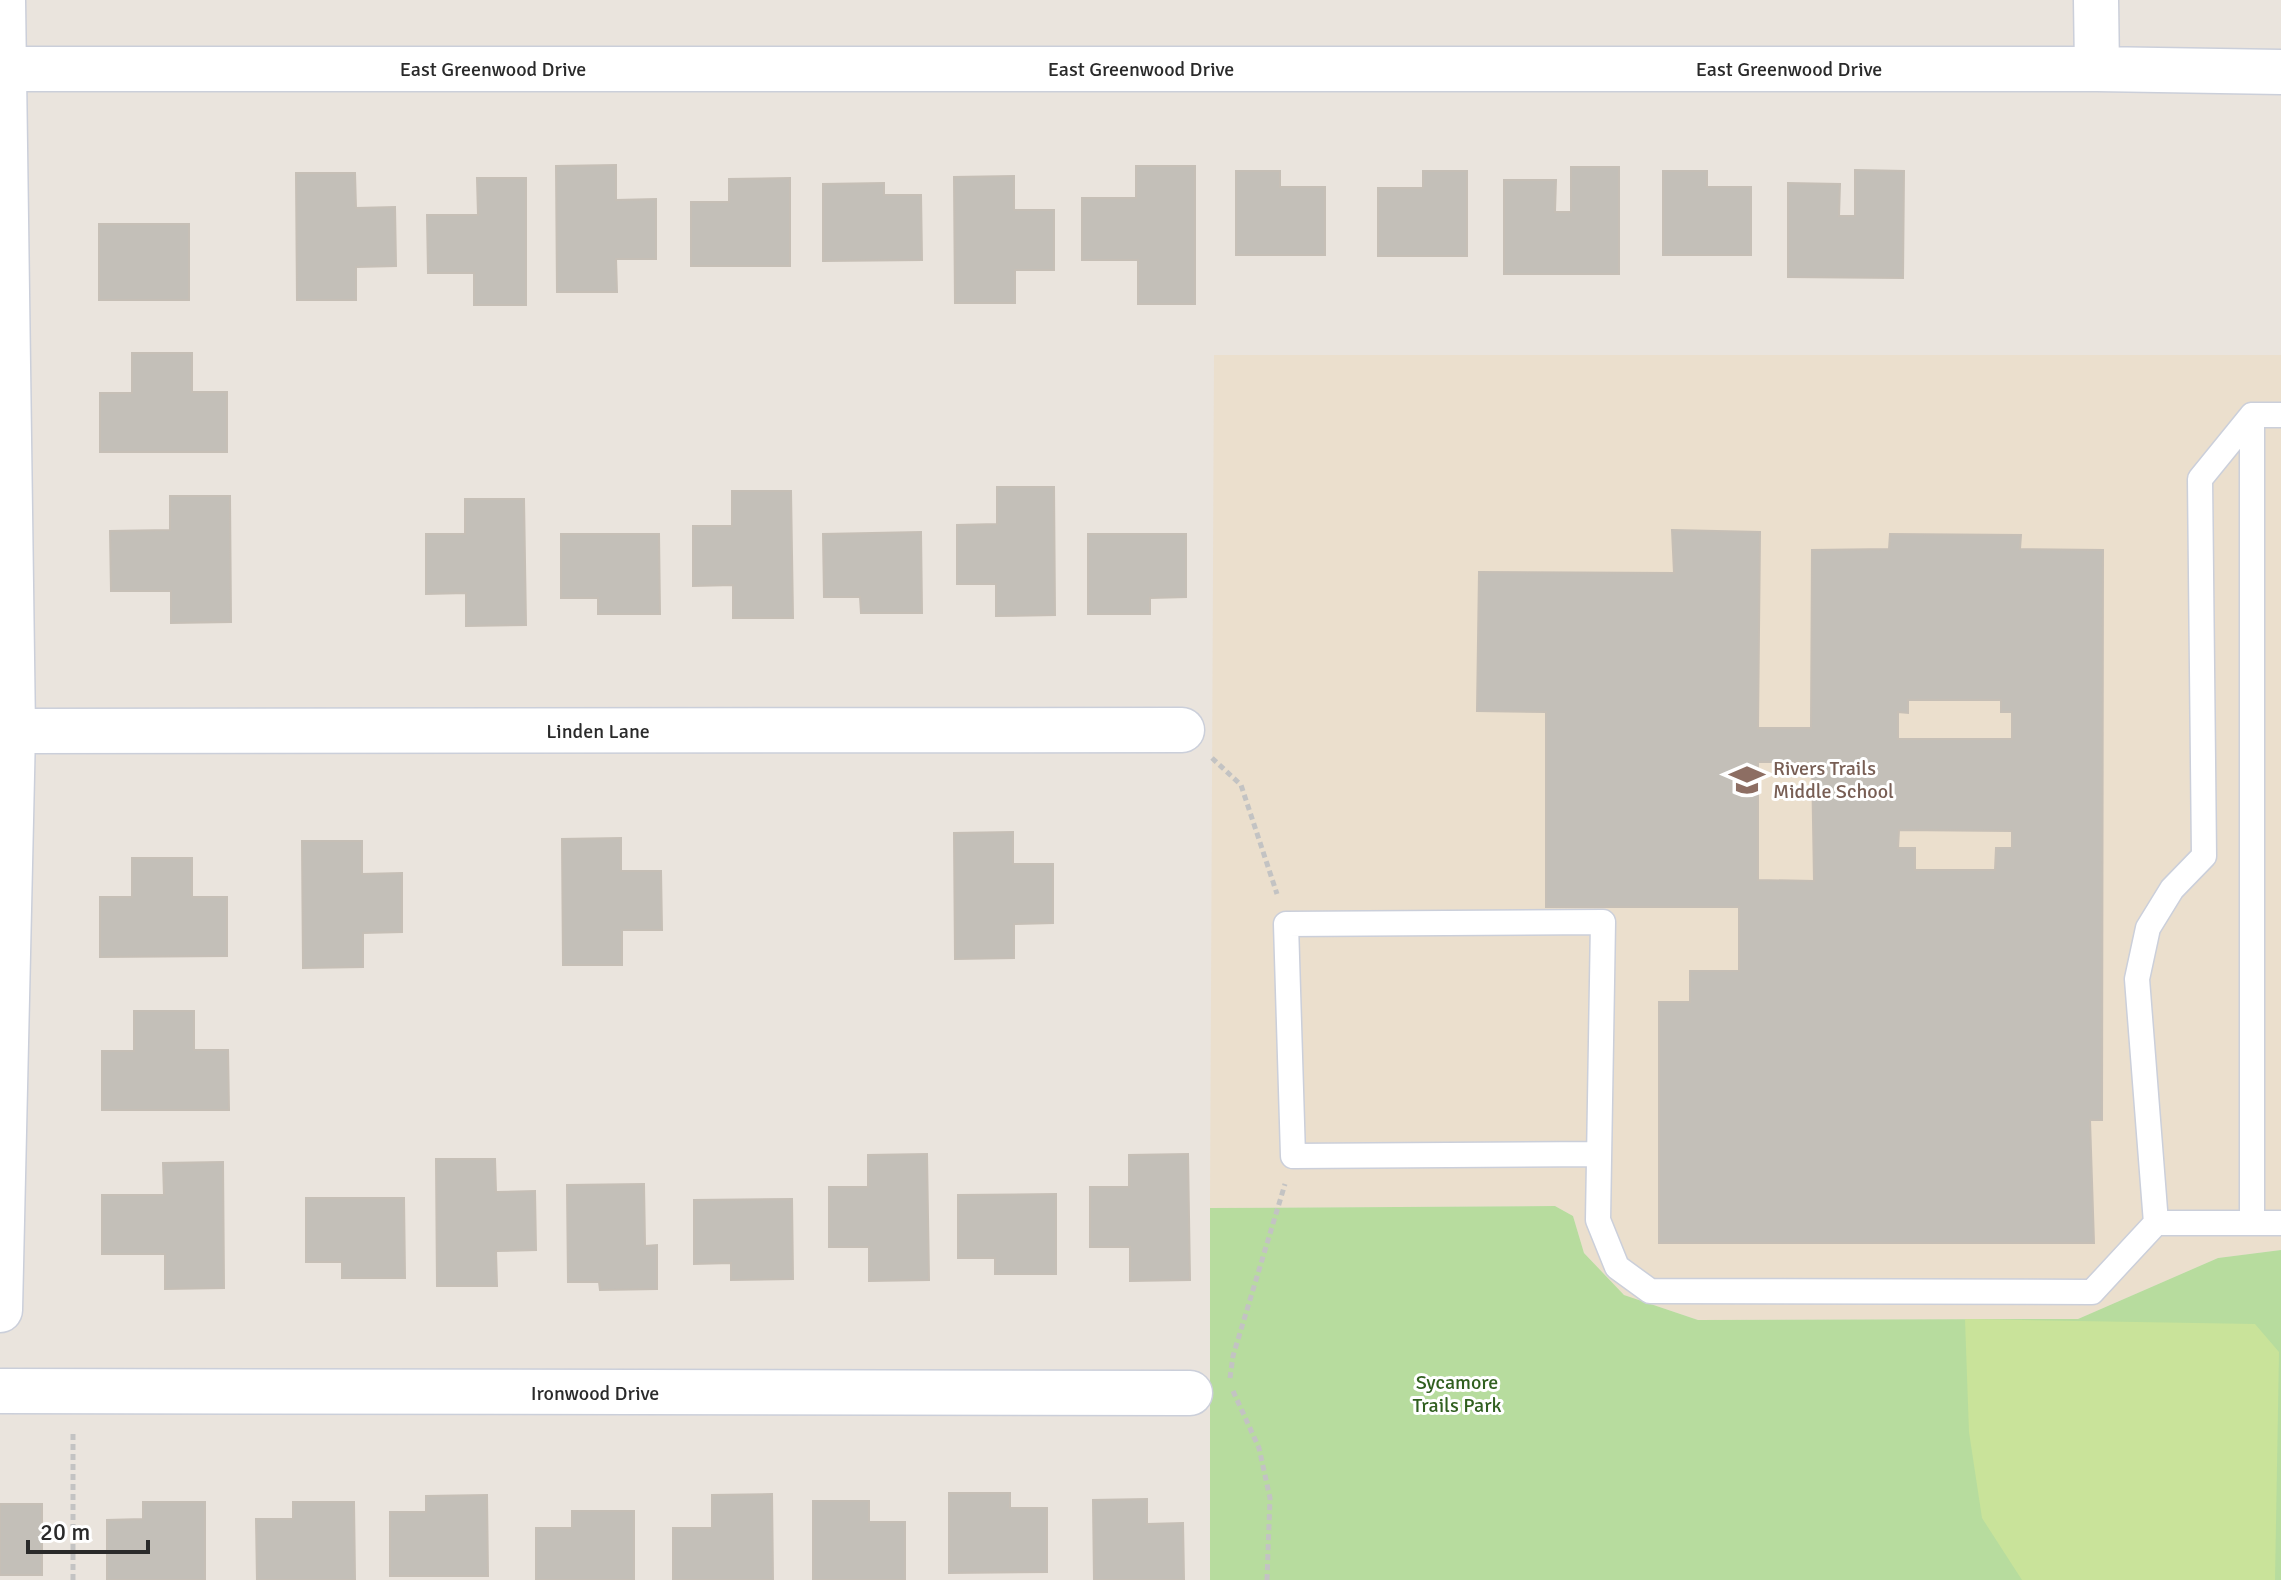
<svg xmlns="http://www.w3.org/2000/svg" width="2281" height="1580" font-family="Signika,sans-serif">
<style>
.education{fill:#ebdfcd}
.green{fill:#b7dc9e}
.pitch{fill:#c9e39a}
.building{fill:#c3bfb8;stroke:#c6bfb6;stroke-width:2;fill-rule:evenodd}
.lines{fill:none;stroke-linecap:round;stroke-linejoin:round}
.service-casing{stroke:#cbcfda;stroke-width:27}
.minor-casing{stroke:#cbcfda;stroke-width:47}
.path{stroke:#c3c3c3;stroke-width:5;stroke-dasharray:6 4;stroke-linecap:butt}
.service{stroke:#fff;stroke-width:24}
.minor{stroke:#fff;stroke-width:44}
.labels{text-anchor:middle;stroke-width:6;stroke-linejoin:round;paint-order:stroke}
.street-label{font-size:20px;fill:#2a2a2a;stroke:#fff}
.education-label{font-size:20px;fill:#785e54;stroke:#fff;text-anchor:start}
.park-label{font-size:20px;fill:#316020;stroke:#fff}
</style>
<rect width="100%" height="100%" fill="#eae4dd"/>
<path class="education" d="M 1214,355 L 2281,355 L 2281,1250 L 2218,1258 L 2078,1319 L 1698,1320 L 1624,1295 L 1584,1253 L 1573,1216 L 1555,1206 L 1210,1208 Z"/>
<path class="green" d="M 1555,1206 L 1573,1216 L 1584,1253 L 1624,1295 L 1698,1320 L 2078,1319 L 2218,1258 L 2281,1250 L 2281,1580 L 1210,1580 L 1210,1208 Z"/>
<path class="pitch" d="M 1965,1319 L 2255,1324 L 2279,1352 L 2275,1580 L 2022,1580 L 1982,1518 L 1969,1432 Z"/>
<path class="building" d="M 616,165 L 616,200 L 656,199 L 656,259 L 616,259 L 617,292 L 557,292 L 556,166 Z
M 1136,166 L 1195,166 L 1195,304 L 1138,304 L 1138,260 L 1082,260 L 1082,198 L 1136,198 Z
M 1571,167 L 1619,167 L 1619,274 L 1504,274 L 1504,180 L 1556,180 L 1555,212 L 1571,212 Z
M 1855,170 L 1904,171 L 1903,278 L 1788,277 L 1788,183 L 1840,184 L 1839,216 L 1855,216 Z
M 1236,171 L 1280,171 L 1280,187 L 1325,187 L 1325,255 L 1236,255 Z
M 1423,171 L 1467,171 L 1467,256 L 1378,256 L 1378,188 L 1423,188 Z
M 1663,171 L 1707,171 L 1707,187 L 1751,187 L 1751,255 L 1663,255 Z
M 296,173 L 355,173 L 356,208 L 395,207 L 396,266 L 356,267 L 356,300 L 297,300 Z
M 1014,176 L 1014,210 L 1054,210 L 1054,270 L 1015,270 L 1015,303 L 955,303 L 954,177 Z
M 477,178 L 526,178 L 526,305 L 474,305 L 474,273 L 428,273 L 427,215 L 478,215 Z
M 790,178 L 790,266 L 691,266 L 691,202 L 729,202 L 729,179 Z
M 884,183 L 884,195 L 921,195 L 922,260 L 823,261 L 823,184 Z
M 99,224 L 189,224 L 189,300 L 99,300 Z
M 132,353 L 192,353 L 192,392 L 227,392 L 227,452 L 100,452 L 100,393 L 132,393 Z
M 997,487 L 1054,487 L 1055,615 L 996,616 L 996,584 L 957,584 L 957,525 L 997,524 Z
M 732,491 L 791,491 L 793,618 L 733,618 L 733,585 L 693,586 L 693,526 L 732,526 Z
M 170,496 L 230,496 L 231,622 L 171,623 L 171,591 L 111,591 L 110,531 L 170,530 Z
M 465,499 L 524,499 L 526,625 L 466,626 L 466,593 L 426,594 L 426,534 L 465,534 Z
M 1672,530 L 1760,532 L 1758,728 L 1811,728 L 1812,550 L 1889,549 L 1890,534 L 2021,535 L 2020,549 L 2103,550 L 2102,1120 L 2090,1120 L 2094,1243 L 1659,1243 L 1659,1002 L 1690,1002 L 1690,971 L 1739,971 L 1739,907 L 1546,907 L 1546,712 L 1477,711 L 1479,572 L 1674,573 ZM 1908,700 L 2001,700 L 2001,712 L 2012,712 L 2012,739 L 1898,739 L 1898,712 L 1908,713 ZM 1758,762 L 1812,762 L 1814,881 L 1758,880 ZM 1899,830 L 2012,831 L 2012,848 L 1996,848 L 1995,870 L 1915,870 L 1915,848 L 1898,848 Z
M 921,532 L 922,613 L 861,613 L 860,597 L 824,597 L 823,534 Z
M 561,534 L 659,534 L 660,614 L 598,614 L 598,598 L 561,598 Z
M 1088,534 L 1186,534 L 1186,597 L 1150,598 L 1150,614 L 1088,614 Z
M 1013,832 L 1013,864 L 1053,864 L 1053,923 L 1014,924 L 1014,958 L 955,959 L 954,833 Z
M 621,838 L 621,871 L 661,871 L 662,930 L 622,930 L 622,965 L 563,965 L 562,839 Z
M 302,841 L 362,841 L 362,874 L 402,873 L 402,932 L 363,933 L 363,967 L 303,968 Z
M 132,858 L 192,858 L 192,897 L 227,897 L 227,956 L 100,957 L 100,897 L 132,897 Z
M 134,1011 L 194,1011 L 194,1050 L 228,1050 L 229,1110 L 102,1110 L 102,1051 L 134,1051 Z
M 927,1154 L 929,1280 L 869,1281 L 869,1247 L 829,1247 L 829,1187 L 868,1187 L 868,1155 Z
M 1188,1154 L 1190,1280 L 1130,1281 L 1130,1247 L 1090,1247 L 1090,1187 L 1129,1187 L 1129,1155 Z
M 436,1159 L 495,1159 L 496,1192 L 535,1191 L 536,1250 L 496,1251 L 497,1286 L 437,1286 Z
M 223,1162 L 224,1288 L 165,1289 L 165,1254 L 102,1254 L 102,1195 L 164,1195 L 163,1163 Z
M 644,1184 L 645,1246 L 657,1245 L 657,1289 L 600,1290 L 599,1282 L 568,1282 L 567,1185 Z
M 1056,1194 L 1056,1274 L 995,1274 L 995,1258 L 958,1258 L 958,1195 Z
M 306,1198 L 404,1198 L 405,1278 L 342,1278 L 342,1262 L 306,1262 Z
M 792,1199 L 793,1279 L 731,1280 L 731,1263 L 694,1264 L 694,1200 Z
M 949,1493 L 1010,1493 L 1010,1508 L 1047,1508 L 1047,1572 L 949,1573 Z
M 772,1494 L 773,1580 L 673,1580 L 673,1528 L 712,1528 L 712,1495 Z
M 487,1495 L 488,1576 L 390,1576 L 390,1512 L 426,1512 L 426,1496 Z
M 1147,1499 L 1147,1524 L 1183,1523 L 1184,1580 L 1094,1580 L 1093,1500 Z
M 813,1501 L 869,1501 L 869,1522 L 905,1522 L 905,1580 L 813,1580 Z
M 143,1502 L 205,1502 L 205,1580 L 107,1580 L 107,1520 L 143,1519 Z
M 293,1502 L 354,1502 L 355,1580 L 257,1580 L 256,1519 L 293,1519 Z
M 0,1504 L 42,1504 L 42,1575 L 0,1575 Z
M 572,1511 L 634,1511 L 634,1580 L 536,1580 L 536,1528 L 572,1528 Z"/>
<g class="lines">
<g class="service-casing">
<path id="service" d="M 2252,415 L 2252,1223
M 2252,415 L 2281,415
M 1599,1154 L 1293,1156 L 1286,924 L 1603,922 L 1598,1220 L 1617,1267 L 1650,1291 L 2092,1292 L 2156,1223 L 2281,1223
M 2156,1223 L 2137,979 L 2148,928 L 2172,889 L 2204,856 L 2200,479 L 2252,415"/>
</g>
<g class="minor-casing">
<path id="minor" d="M 2096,0 L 2097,69
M 0,69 L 2097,69 L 2281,72
M 13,731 L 1182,730
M 0,1310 L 13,731 L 3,0
M 0,1391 L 1190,1393"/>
</g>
<path class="path" d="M 1212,758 L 1241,785 L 1277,894
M 1230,1378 L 1233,1356 L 1285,1184
M 1233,1391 L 1259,1448 L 1270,1498 L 1267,1580
M 73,1434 L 73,1580"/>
<use href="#service" class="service"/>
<use href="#minor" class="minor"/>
</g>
<defs>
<g id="school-bare" transform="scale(2.76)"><path d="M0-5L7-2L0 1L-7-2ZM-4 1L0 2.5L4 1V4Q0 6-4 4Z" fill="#8d6e63" stroke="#fff" stroke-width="2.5" paint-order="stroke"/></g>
</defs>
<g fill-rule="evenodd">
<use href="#school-bare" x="1747" y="780"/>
</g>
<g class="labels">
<g class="street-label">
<text x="493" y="76">East Greenwood Drive</text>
<text x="1141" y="76">East Greenwood Drive</text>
<text x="1789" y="76">East Greenwood Drive</text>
<text x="598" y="738">Linden Lane</text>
<text x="595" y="1400">Ironwood Drive</text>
</g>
<g class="education-label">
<text x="1773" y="775">Rivers Trails<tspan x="1773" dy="23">Middle School</tspan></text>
</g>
<g class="park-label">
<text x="1457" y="1389">Sycamore<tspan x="1457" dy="23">Trails Park</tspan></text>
</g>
</g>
<path d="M28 1540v12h120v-12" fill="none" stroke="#2a2a2a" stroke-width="4"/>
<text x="40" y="1540" font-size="24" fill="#2a2a2a" stroke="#ffffff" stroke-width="6" paint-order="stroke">20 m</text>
</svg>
